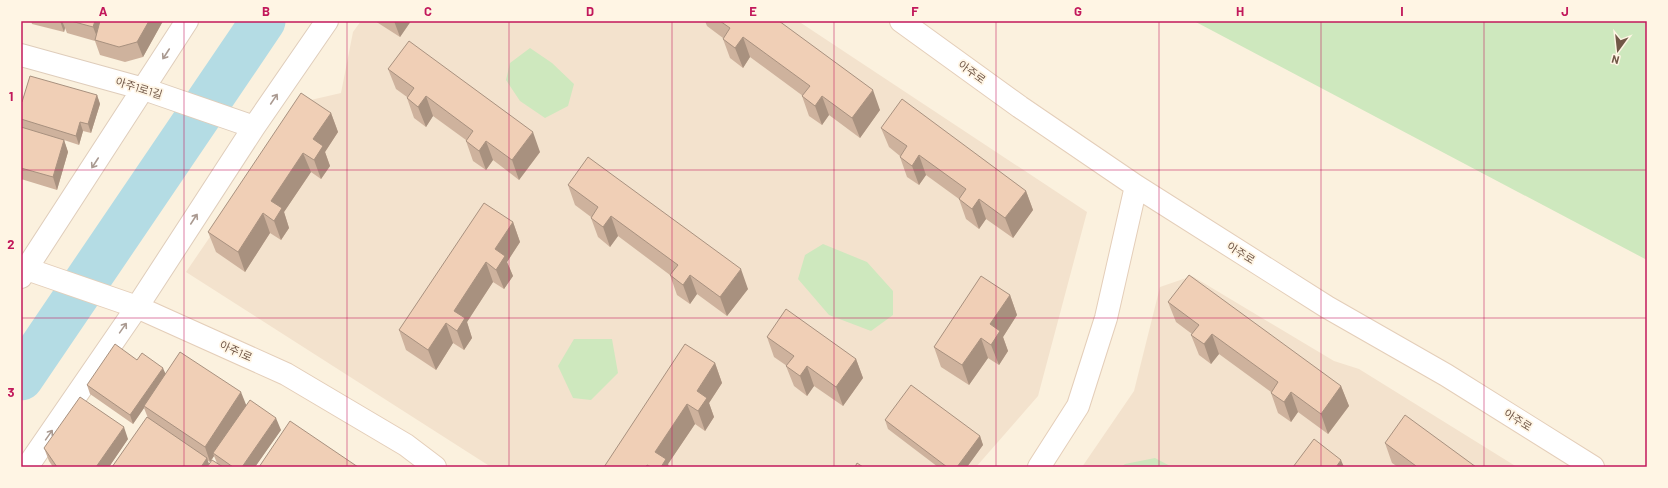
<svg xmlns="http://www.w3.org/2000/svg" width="1668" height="488" font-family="Barlow,'Noto Sans KR',sans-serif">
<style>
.residential{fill:#f3e2cd}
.green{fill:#cee8be}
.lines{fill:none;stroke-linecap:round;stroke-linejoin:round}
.river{stroke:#b4dce4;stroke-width:45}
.street-casing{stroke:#dfcdbb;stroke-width:24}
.secondary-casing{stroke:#e4ceb9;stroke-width:24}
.street{stroke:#fff;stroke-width:22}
.secondary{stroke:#fff;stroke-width:22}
.wall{fill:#ceb29d;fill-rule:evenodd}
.shaded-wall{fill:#a8917f}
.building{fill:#f0cfb6;stroke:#a8917f}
.oneway{stroke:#aa9a91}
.grid{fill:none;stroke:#c2185b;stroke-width:1;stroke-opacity:0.55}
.labels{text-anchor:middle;stroke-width:3.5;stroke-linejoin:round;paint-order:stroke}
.street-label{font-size:11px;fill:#715747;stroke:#fff5e4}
.neatline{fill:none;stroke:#c2185b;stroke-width:1.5}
.grid-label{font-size:13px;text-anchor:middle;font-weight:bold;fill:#c2185b}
</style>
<rect width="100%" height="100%" fill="#fbf1de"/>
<path class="residential" d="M 361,21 L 798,21 L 1087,212 L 1038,396 L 976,467 L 491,467 L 186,272 L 302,102 L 341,93 L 353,32 Z
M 1192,276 L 1334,361 L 1359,369 L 1517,467 L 1082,467 L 1134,391 L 1160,287 Z"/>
<path class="green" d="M 1194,21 L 1647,21 L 1647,260 Z
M 530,48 L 552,63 L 574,84 L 568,106 L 545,118 L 520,101 L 506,80 L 510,63 Z
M 823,244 L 867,262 L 893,291 L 893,315 L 871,331 L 829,315 L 798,279 L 805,255 Z
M 574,339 L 612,339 L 618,373 L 591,400 L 573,398 L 558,366 Z
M 1155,458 L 1172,467 L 1121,467 L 1125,464 Z"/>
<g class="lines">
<path class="river" d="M 21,378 L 263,21"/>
<g class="street-casing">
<path id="street" d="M 21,55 L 144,89 L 254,127
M 21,277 L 187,21
M 27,467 L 137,307 L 254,127 L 327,21"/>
</g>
<g class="secondary-casing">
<path id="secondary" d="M 901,21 L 1020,107 L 1136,186 L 1327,307 L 1446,375 L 1593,467
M 21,267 L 137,307 L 286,374 L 406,445 L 435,467
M 1039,467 L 1078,406 L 1106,318 L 1136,186"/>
</g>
<use href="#street" class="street"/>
<use href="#secondary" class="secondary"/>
</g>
<path class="wall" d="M 31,21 L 163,21 L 143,57 L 125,62 L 100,55 L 95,41 L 67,33 L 65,28 L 64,32 L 32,24 Z
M 375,21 L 411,21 L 400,37 Z
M 705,21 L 779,21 L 880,110 L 860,138 L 829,115 L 822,125 L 809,116 L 802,96 L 803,96 L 750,57 L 743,68 L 730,58 L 723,39 L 723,38 L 707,26 Z
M 1043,21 L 1089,21 L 1089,22 Z
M 388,69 L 540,152 L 519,180 L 493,160 L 486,170 L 473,161 L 466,141 L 466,140 L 433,116 L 426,127 L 414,118 L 407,98 L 407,97 L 396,89 Z
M 97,95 L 100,104 L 91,133 L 83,131 L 79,145 L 64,140 L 68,152 L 57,190 L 21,179 L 21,102 Z
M 331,113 L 338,132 L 325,152 L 330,166 L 321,179 L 311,172 L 284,212 L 289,228 L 281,240 L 270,233 L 245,272 L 216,252 L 208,232 Z
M 881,128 L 1026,191 L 1033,210 L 1013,238 L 986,219 L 979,229 L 966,219 L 959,199 L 926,175 L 919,185 L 907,177 L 900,157 L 900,156 L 889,147 Z
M 568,185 L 748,289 L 727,316 L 697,294 L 690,304 L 677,295 L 670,275 L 618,236 L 610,247 L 598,237 L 591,218 L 591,217 L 575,205 Z
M 513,222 L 520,242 L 507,262 L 513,276 L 504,289 L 493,282 L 467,322 L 472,338 L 464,350 L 453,343 L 436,370 L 406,350 L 399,330 Z
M 1010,295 L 1017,315 L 1003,337 L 1008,351 L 999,365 L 988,358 L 969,385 L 941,367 L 934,347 Z
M 1168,302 L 1341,386 L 1349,406 L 1328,434 L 1298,412 L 1291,422 L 1278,413 L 1271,393 L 1271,392 L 1219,354 L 1211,364 L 1199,355 L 1191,335 L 1192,334 L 1176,322 Z
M 767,337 L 856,359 L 863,378 L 843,406 L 814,386 L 807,396 L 794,386 L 786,366 L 787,366 L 774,357 Z
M 137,360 L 166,374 L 246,405 L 281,430 L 255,467 L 112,467 L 148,418 L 144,408 L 133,424 L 90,394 L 87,385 ZM 214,456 L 217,463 L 209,464 L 207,460 L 210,462 Z
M 715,363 L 722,383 L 709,403 L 714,417 L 705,431 L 695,424 L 668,464 L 669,467 L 604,467 Z
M 885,420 L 980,436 L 983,445 L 967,467 L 938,467 L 888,429 Z
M 128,439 L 109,467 L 53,467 L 49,461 L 44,448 Z
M 1385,443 L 1476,467 L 1398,467 L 1392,463 Z"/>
<path class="shaded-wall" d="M 60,21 L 62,21 L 65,28 L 64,32 Z
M 95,21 L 104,21 L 99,42 L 93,27 Z
M 149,21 L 163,21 L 143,57 L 137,42 Z
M 394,21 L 411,21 L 400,37 Z
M 743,37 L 750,57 L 743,68 L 735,48 Z
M 873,90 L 880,110 L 860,138 L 852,118 Z
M 97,95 L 100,104 L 91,133 L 88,124 Z
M 426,96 L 433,116 L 426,127 L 418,107 Z
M 822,96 L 829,115 L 822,125 L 815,106 Z
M 331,113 L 338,132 L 325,152 L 330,166 L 321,179 L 314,160 L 313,139 Z
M 80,122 L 83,131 L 79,145 L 76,136 Z
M 533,132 L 540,152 L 519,180 L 512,160 Z
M 64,140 L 68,152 L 57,190 L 53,177 Z
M 486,141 L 493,160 L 486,170 L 479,151 Z
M 303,153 L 311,172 L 284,212 L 289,228 L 281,240 L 274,221 L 271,201 Z
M 919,155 L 926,175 L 919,185 L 912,166 Z
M 1026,191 L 1033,210 L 1013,238 L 1005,218 Z
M 979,199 L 986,219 L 979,229 L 972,209 Z
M 263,213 L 270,233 L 245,272 L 238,252 Z
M 611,216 L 618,236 L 610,247 L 603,227 Z
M 513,222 L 520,242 L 507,262 L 513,276 L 504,289 L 496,270 L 495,249 Z
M 486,262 L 493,282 L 467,322 L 472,338 L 464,350 L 457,331 L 454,311 Z
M 741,269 L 748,289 L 727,316 L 720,297 Z
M 690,275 L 697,294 L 690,304 L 683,285 Z
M 1010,295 L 1017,315 L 1003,337 L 1008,351 L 999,365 L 991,345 L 990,324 Z
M 446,323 L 453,343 L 436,370 L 428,350 Z
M 1212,334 L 1219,354 L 1211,364 L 1204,344 Z
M 981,338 L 988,358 L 969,385 L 962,365 Z
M 856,359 L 863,378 L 843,406 L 836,387 Z
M 715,363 L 722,383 L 709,403 L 714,417 L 705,431 L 698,411 L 697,391 Z
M 807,366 L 814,386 L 807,396 L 800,376 Z
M 163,368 L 167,377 L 144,406 L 144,408 L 133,424 L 130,415 Z
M 1341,386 L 1349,406 L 1328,434 L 1321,414 Z
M 241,392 L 247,407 L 213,453 L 214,456 L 210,462 L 205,447 Z
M 1291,392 L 1298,412 L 1291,422 L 1284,402 Z
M 687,404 L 695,424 L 668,464 L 669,467 L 661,467 L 655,452 Z
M 276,418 L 281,430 L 255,467 L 242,467 Z
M 124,427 L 128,439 L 109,467 L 96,467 Z
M 980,436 L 983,445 L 967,467 L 957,467 Z
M 207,458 L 210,467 L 201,467 Z
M 1341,460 L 1344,467 L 1336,467 Z"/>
<path class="building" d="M 71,21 L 95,21 L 93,27 Z
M 100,21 L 149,21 L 137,42 L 119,47 L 95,40 Z
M 720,21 L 779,21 L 873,90 L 852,118 L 822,96 L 815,106 L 802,96 L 810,86 L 743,37 L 735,48 L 723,39 L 730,28 Z
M 409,41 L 533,132 L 512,160 L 486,141 L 479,151 L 466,141 L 473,131 L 426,96 L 418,107 L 407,98 L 414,88 L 388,69 Z
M 30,76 L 97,95 L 88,124 L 80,122 L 76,136 L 21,119 L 21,102 L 22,102 Z
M 301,93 L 331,113 L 313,139 L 323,146 L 314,160 L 303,153 L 271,201 L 282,208 L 274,221 L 263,213 L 238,252 L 208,232 Z
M 902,99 L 1026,191 L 1005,218 L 979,199 L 972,209 L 959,199 L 966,189 L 919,155 L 912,166 L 900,157 L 907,146 L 881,128 Z
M 21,127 L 64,140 L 53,177 L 21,168 Z
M 588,157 L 741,269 L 720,297 L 690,275 L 683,285 L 670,275 L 678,265 L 611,216 L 603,227 L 591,218 L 598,207 L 568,185 Z
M 484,203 L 513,222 L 495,249 L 505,256 L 496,270 L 486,262 L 454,311 L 465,318 L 457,331 L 446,323 L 428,350 L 399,330 Z
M 1189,275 L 1341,386 L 1321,414 L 1291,392 L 1284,402 L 1271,393 L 1278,382 L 1212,334 L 1204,344 L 1191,335 L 1199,325 L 1168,302 Z
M 981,276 L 1010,295 L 990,324 L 1000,331 L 991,345 L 981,338 L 962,365 L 934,347 Z
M 786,309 L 856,359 L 836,387 L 807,366 L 800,376 L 786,366 L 794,356 L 767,337 Z
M 115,344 L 137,360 L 142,353 L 163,368 L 130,415 L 87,385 Z
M 685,344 L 715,363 L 697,391 L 707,398 L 698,411 L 687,404 L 655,452 L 666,459 L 661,467 L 651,467 L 647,465 L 646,467 L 604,467 Z
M 180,352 L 241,392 L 205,447 L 144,406 Z
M 911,385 L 980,436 L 957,467 L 947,467 L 885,420 Z
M 80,397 L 124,427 L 96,467 L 57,467 L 44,448 Z
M 250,400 L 276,418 L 242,467 L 233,467 L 213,453 Z
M 1405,415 L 1476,467 L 1415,467 L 1416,466 L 1385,443 Z
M 147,417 L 207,458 L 201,467 L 112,467 Z
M 290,421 L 358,467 L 259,467 Z
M 1314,439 L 1341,460 L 1336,467 L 1293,467 Z
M 212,460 L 223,467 L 207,467 Z
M 857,463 L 863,467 L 855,467 Z"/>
<defs><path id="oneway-shaft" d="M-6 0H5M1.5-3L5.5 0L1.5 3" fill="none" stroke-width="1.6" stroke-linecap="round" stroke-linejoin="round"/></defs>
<g class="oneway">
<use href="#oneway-shaft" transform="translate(166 54) rotate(123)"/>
<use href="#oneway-shaft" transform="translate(274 99) rotate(-56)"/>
<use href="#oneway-shaft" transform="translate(95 163) rotate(123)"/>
<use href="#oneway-shaft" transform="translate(194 219) rotate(-57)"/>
<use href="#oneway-shaft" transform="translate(123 328) rotate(-55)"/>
<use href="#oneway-shaft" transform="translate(49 435) rotate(-55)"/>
</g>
<path class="grid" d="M 184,21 L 184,467M 347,21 L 347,467M 509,21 L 509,467M 672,21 L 672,467M 834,21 L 834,467M 996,21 L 996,467M 1159,21 L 1159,467M 1321,21 L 1321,467M 1484,21 L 1484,467M 21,170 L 1647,170M 21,318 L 1647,318"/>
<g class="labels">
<g class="street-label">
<text transform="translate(972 72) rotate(36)" y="4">아주로</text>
<text transform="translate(139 88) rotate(17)" y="4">아주1로1길</text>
<text transform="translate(1241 253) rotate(32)" y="4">아주로</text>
<text transform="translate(236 351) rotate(24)" y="4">아주1로</text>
<text transform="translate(1518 420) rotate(32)" y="4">아주로</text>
</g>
</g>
<rect width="1668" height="488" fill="none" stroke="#fff5e4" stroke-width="44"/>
<g transform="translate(1618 50) rotate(195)" stroke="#fff5e4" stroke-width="3" paint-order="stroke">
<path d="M0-3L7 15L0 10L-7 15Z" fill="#715747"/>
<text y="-6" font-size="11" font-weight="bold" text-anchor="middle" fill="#715747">N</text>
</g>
<rect x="22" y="22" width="1624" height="444" class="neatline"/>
<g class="grid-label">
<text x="103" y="16">A</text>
<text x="266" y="16">B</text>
<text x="428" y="16">C</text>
<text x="590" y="16">D</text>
<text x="753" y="16">E</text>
<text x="915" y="16">F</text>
<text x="1078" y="16">G</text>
<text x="1240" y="16">H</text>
<text x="1402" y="16">I</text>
<text x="1565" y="16">J</text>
<text x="11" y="101">1</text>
<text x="11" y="249">2</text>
<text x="11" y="397">3</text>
</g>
</svg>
